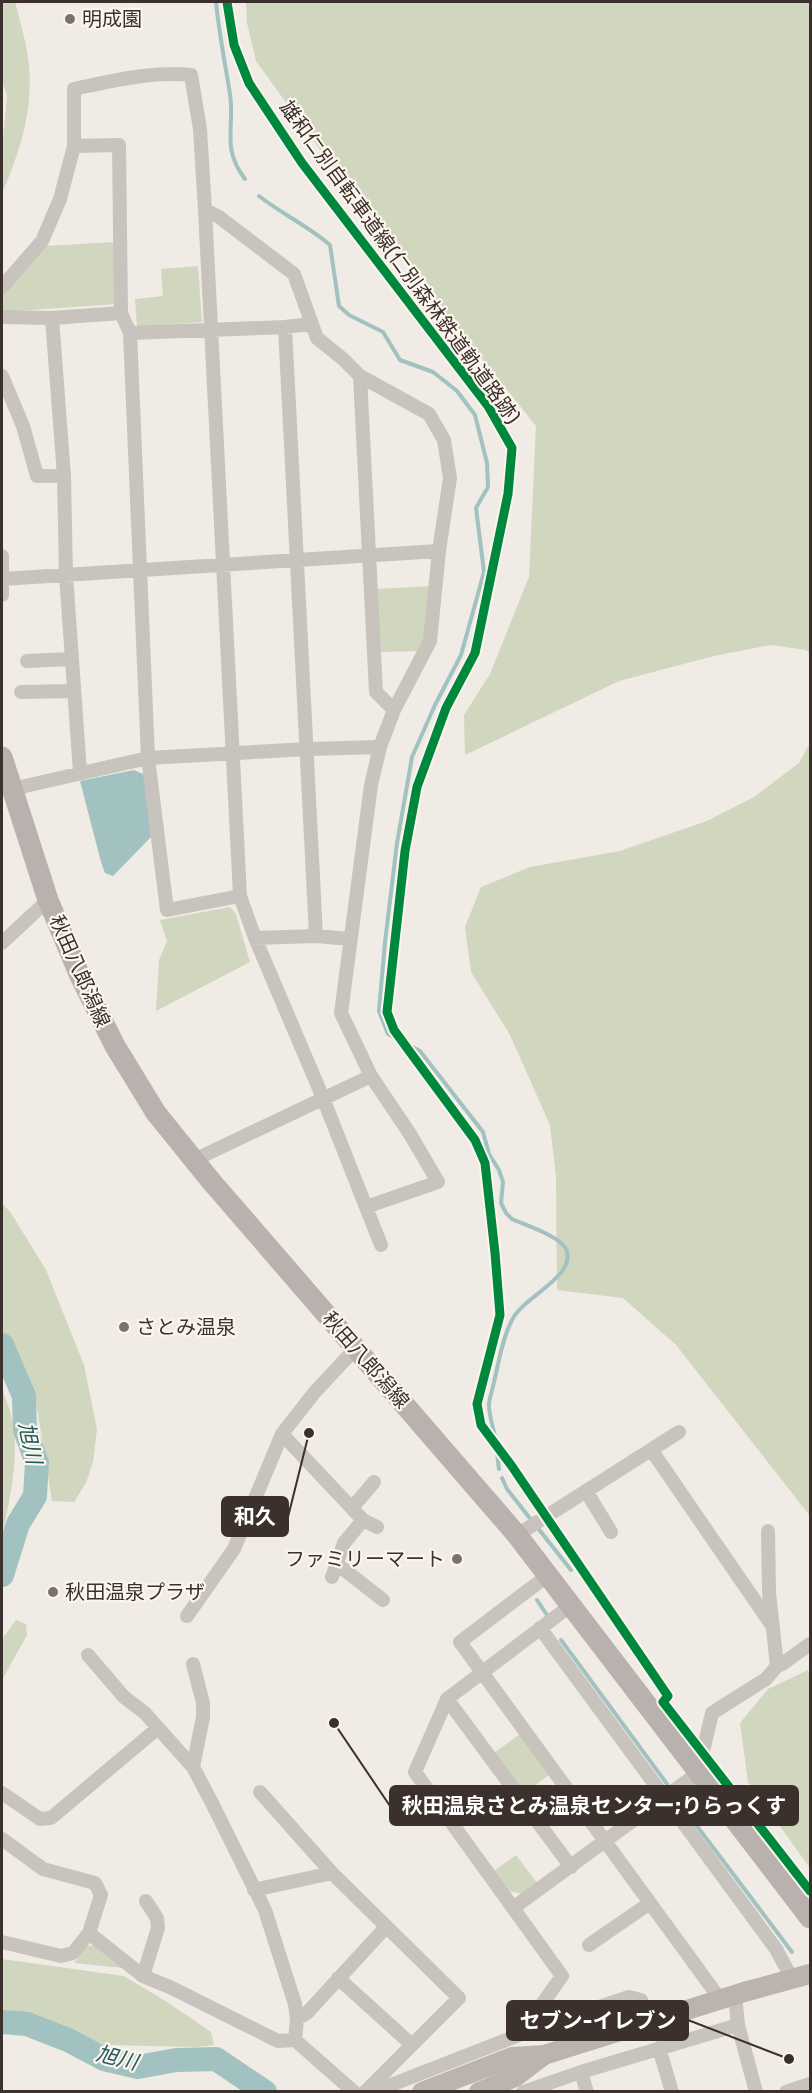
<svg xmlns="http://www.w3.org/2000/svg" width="812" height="2093" font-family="Rubik,'Noto Sans JP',sans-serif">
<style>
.green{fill:#d1d6bf}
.water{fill:#a1c2c1}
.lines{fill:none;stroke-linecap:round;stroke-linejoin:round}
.stream{stroke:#a1c2c1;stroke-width:4}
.river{stroke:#a1c2c1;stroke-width:24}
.street{stroke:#c9c3be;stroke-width:14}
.secondary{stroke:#bab3ae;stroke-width:20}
.primary{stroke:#b8b1ad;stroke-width:21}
.cycleway-casing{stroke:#fbf5ee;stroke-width:13}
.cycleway{stroke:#00873e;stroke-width:9}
.poi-dot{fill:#7a716c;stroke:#fbf5ee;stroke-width:2}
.labels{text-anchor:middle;stroke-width:4.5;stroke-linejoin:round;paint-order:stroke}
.poi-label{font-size:20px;fill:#3b302b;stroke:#fbf5ee;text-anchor:start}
.street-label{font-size:20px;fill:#3b302b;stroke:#fbf5ee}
.water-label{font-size:21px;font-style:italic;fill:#1f5a5e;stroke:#fbf5ee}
.leader{fill:none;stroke:#3b302b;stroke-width:2}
.callout-dot{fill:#3b302b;stroke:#fbf5ee;stroke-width:2}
.callout{fill:#3b302b;stroke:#3b302b;stroke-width:2}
.callout-label{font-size:21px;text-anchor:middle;font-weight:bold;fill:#fff}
</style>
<rect width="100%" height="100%" fill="#f0ebe5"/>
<path class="green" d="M 2,2 L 15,2 C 20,22 27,44 29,65 C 33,113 20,150 2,194 L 2,152 L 7,96 L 2,80 Z
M 246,2 L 810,2 L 810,654 L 806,650 L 771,645 L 714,656 L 619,681 L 465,755 L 464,715 L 490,674 L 529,577 L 536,426 L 371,220 L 256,61 L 247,23 Z
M 116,242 L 117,304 L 2,312 L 2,292 L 44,246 Z
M 198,266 L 202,322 L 137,327 L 135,299 L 163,296 L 161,269 Z
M 431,586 L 426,637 L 419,651 L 381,652 L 376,589 Z
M 810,743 L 810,1516 L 676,1345 L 623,1298 L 557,1290 L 556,1177 L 550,1125 L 510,1035 L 471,972 L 465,927 L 481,887 L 530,867 L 620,851 L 707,821 L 754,797 L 799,763 Z
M 230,907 L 236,914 L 250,962 L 156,1011 L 159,960 L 167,941 L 160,920 Z
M 2,1203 L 11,1213 L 46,1270 L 84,1365 L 97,1429 L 93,1462 L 86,1483 L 74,1502 L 52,1501 L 35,1396 L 26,1372 L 2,1331 Z
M 2,1389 C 5,1398 9,1406 11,1415 C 21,1448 10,1502 2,1535 Z
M 16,1620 L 26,1624 L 27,1635 L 2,1680 L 2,1639 Z
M 808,1670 L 810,1676 L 810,1868 L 748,1782 L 740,1723 L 768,1689 Z
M 520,1734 L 550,1774 L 525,1793 L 494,1753 Z
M 516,1855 L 537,1883 L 522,1894 L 509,1891 L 494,1871 Z
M 97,1945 L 123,1968 L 74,1963 L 87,1946 Z
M 2,1959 L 124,1976 L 167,2002 L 211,2032 L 214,2045 L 198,2047 L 105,2045 L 83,2041 L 37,2017 L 2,2014 Z"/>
<path class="water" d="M 134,770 L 145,775 L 151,837 L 113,876 L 105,873 L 101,862 L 80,781 Z"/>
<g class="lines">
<path class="stream" d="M 216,2 C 219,33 225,63 230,94 C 235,127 221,148 245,179
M 259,196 C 282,214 308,226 330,245 L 339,306 L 349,315 L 383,332 L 400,360 L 433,372 L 457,391 L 475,415 L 487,463 L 488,487 L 476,508 L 484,572 L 461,655 L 435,705 L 412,757 L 397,843 L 385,942 L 379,1011 L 388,1034 L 420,1051 L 483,1132 L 489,1154 L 499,1170 L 503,1182 L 501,1203 L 506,1213 L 512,1219 C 525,1225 563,1237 567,1251 C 574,1278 523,1297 512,1320 C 502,1339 499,1362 494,1382 C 493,1389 489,1398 489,1405 C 489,1415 493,1427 495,1437
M 497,1453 L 499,1469
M 502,1478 L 507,1489 L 532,1521
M 537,1527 L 571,1570
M 537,1600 L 547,1615
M 561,1640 L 667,1784
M 678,1801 L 792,1952"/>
<path class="river" d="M 2,1345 L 24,1396 L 25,1430 L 37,1463 L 35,1496 L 18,1524 L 2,1575
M 2,2022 L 27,2024 L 68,2040 L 104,2059 L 138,2067 L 176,2060 L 216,2059 L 265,2092"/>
<path class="street" d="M 74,146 L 119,145 L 121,313 L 130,333 L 148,758 L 167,910 L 240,896
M 205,210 L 219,217 L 294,274 L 317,338 L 343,359 L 360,376 L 429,414 L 444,440 L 450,478 L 439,551 L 430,641 L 394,710 L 380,747 L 371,785 L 341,1013 L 371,1076 L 410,1134 L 438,1182 L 366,1207
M 2,287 L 42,241 L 60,199 L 74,146 L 74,89 C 112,81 151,71 191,75 L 200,129 L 205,210 L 240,896 L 255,938 L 323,1098 L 381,1245
M 2,317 L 52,318 L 121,313
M 52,318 L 64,476 L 66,575 L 80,772
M 285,327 L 316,936
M 130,333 L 285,327 L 311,324
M 2,376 L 23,426 L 37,476 L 64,476
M 360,376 L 376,692 L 394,710
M 2,556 L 2,595
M 2,579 L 439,551
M 27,661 L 72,659
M 21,692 L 74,691
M 12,789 L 148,758 L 308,749 L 380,747
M 255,938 L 316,936 L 350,939
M 2,943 L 48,900
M 194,1160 L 371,1076
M 282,1434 L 363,1520 L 377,1527
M 652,1451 L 773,1627
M 586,1491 L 611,1532
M 352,1508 L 374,1482
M 768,1531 L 769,1592 L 777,1666
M 517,1535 L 679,1432
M 337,1564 L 383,1600
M 547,1576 L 460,1642 L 720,1999
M 332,1577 L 344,1543 L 363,1520
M 187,1616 L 234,1549 L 282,1434 L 314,1393 L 355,1349
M 540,1628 L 776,1949 L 792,1979
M 88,1655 L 124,1697 L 145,1713 L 158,1728
M 447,1699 L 571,1867
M 193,1767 L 203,1717 L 203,1703 L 193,1664
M 260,1792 L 332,1873 L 459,1998 L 365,2092
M 2,1793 L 40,1819 L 51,1818 L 158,1728 L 193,1767 L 212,1803 L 265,1910 L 295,2004 L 297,2019 L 295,2040
M 2,1839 L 43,1869 L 95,1883 L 101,1895 L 89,1933 L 73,1953 L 61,1956 L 2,1942
M 254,1890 L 332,1873
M 513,1908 L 698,1773 L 712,1713 L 766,1679 L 777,1666 L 782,1664 L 810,1644
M 89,1933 L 143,1976 L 172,1988 L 278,2041 L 295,2040 L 354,2092
M 589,1945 L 650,1903
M 143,1976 L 158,1928 L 157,1918 L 146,1901
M 338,1978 L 411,2044
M 735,1995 L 738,2025 L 756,2092
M 297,2019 L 307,2013 L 386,1927
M 537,2028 L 535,2014 L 562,1976 L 415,1772 L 447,1699 L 570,1606
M 659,2048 L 672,2092
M 581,2072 L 587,2092
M 373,2092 L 537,2028 L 629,1997 L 641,2000 L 651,2021
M 523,2092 L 581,2072 L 738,2025
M 786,2092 L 810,2084"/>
<path class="secondary" d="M 544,2055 L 744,1992 L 810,1974
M 422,2092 L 512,2057 L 544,2055 L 515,2077 L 479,2092"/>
<path class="primary" d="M 2,757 L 48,900 L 80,976 L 115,1046 L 156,1113 L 211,1181 L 517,1535 L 810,1918"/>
<g class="cycleway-casing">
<path id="cycleway" d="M 227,2 L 234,45 L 249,83 L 302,163 L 488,406 L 512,448 L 508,494 L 475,653 L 446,708 L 417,787 L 405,851 L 387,1012 L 394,1030 L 410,1052 L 475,1140 L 485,1163 L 495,1253 L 500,1315 L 477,1404 L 481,1425 L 511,1465 L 668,1696 L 663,1702 L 810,1891"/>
</g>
<use href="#cycleway" class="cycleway"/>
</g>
<g class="poi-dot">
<circle cx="70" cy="19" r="6"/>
<circle cx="124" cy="1327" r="6"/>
<circle cx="457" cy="1559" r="6"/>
<circle cx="53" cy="1592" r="6"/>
</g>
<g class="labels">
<g class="poi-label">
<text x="82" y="26">明成園</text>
<text x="136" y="1334">さとみ温泉</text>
<text x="445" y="1566" text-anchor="end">ファミリーマート</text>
<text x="65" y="1599">秋田温泉プラザ</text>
</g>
<g class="street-label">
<text transform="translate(400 262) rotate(54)" y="7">雄和仁別自転車道線(仁別森林鉄道軌道路跡)</text>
<text transform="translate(80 971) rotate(66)" y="7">秋田八郎潟線</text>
<text transform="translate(366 1360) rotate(49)" y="7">秋田八郎潟線</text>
</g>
<g class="water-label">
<text transform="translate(30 1443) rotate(78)" y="7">旭川</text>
<text transform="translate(117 2058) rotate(14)" y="7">旭川</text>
</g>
</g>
<path class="leader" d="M309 1433L288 1517M334 1723L390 1806M789 2059L688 2020"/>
<g class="callout-dot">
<circle cx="309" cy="1433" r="6"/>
<circle cx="334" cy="1723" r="6"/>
<circle cx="789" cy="2059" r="6"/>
</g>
<g class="callout">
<rect x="222" y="1497" width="66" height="39" rx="6"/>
<rect x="390" y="1786" width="408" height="39" rx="6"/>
<rect x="507" y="2001" width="181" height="39" rx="6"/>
</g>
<g class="callout-label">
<text x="255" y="1524">和久</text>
<text x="594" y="1813">秋田温泉さとみ温泉センター;りらっくす</text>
<text x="598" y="2028">セブン-イレブン</text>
</g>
<rect width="812" height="2093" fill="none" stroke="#3b302b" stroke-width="6"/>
</svg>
